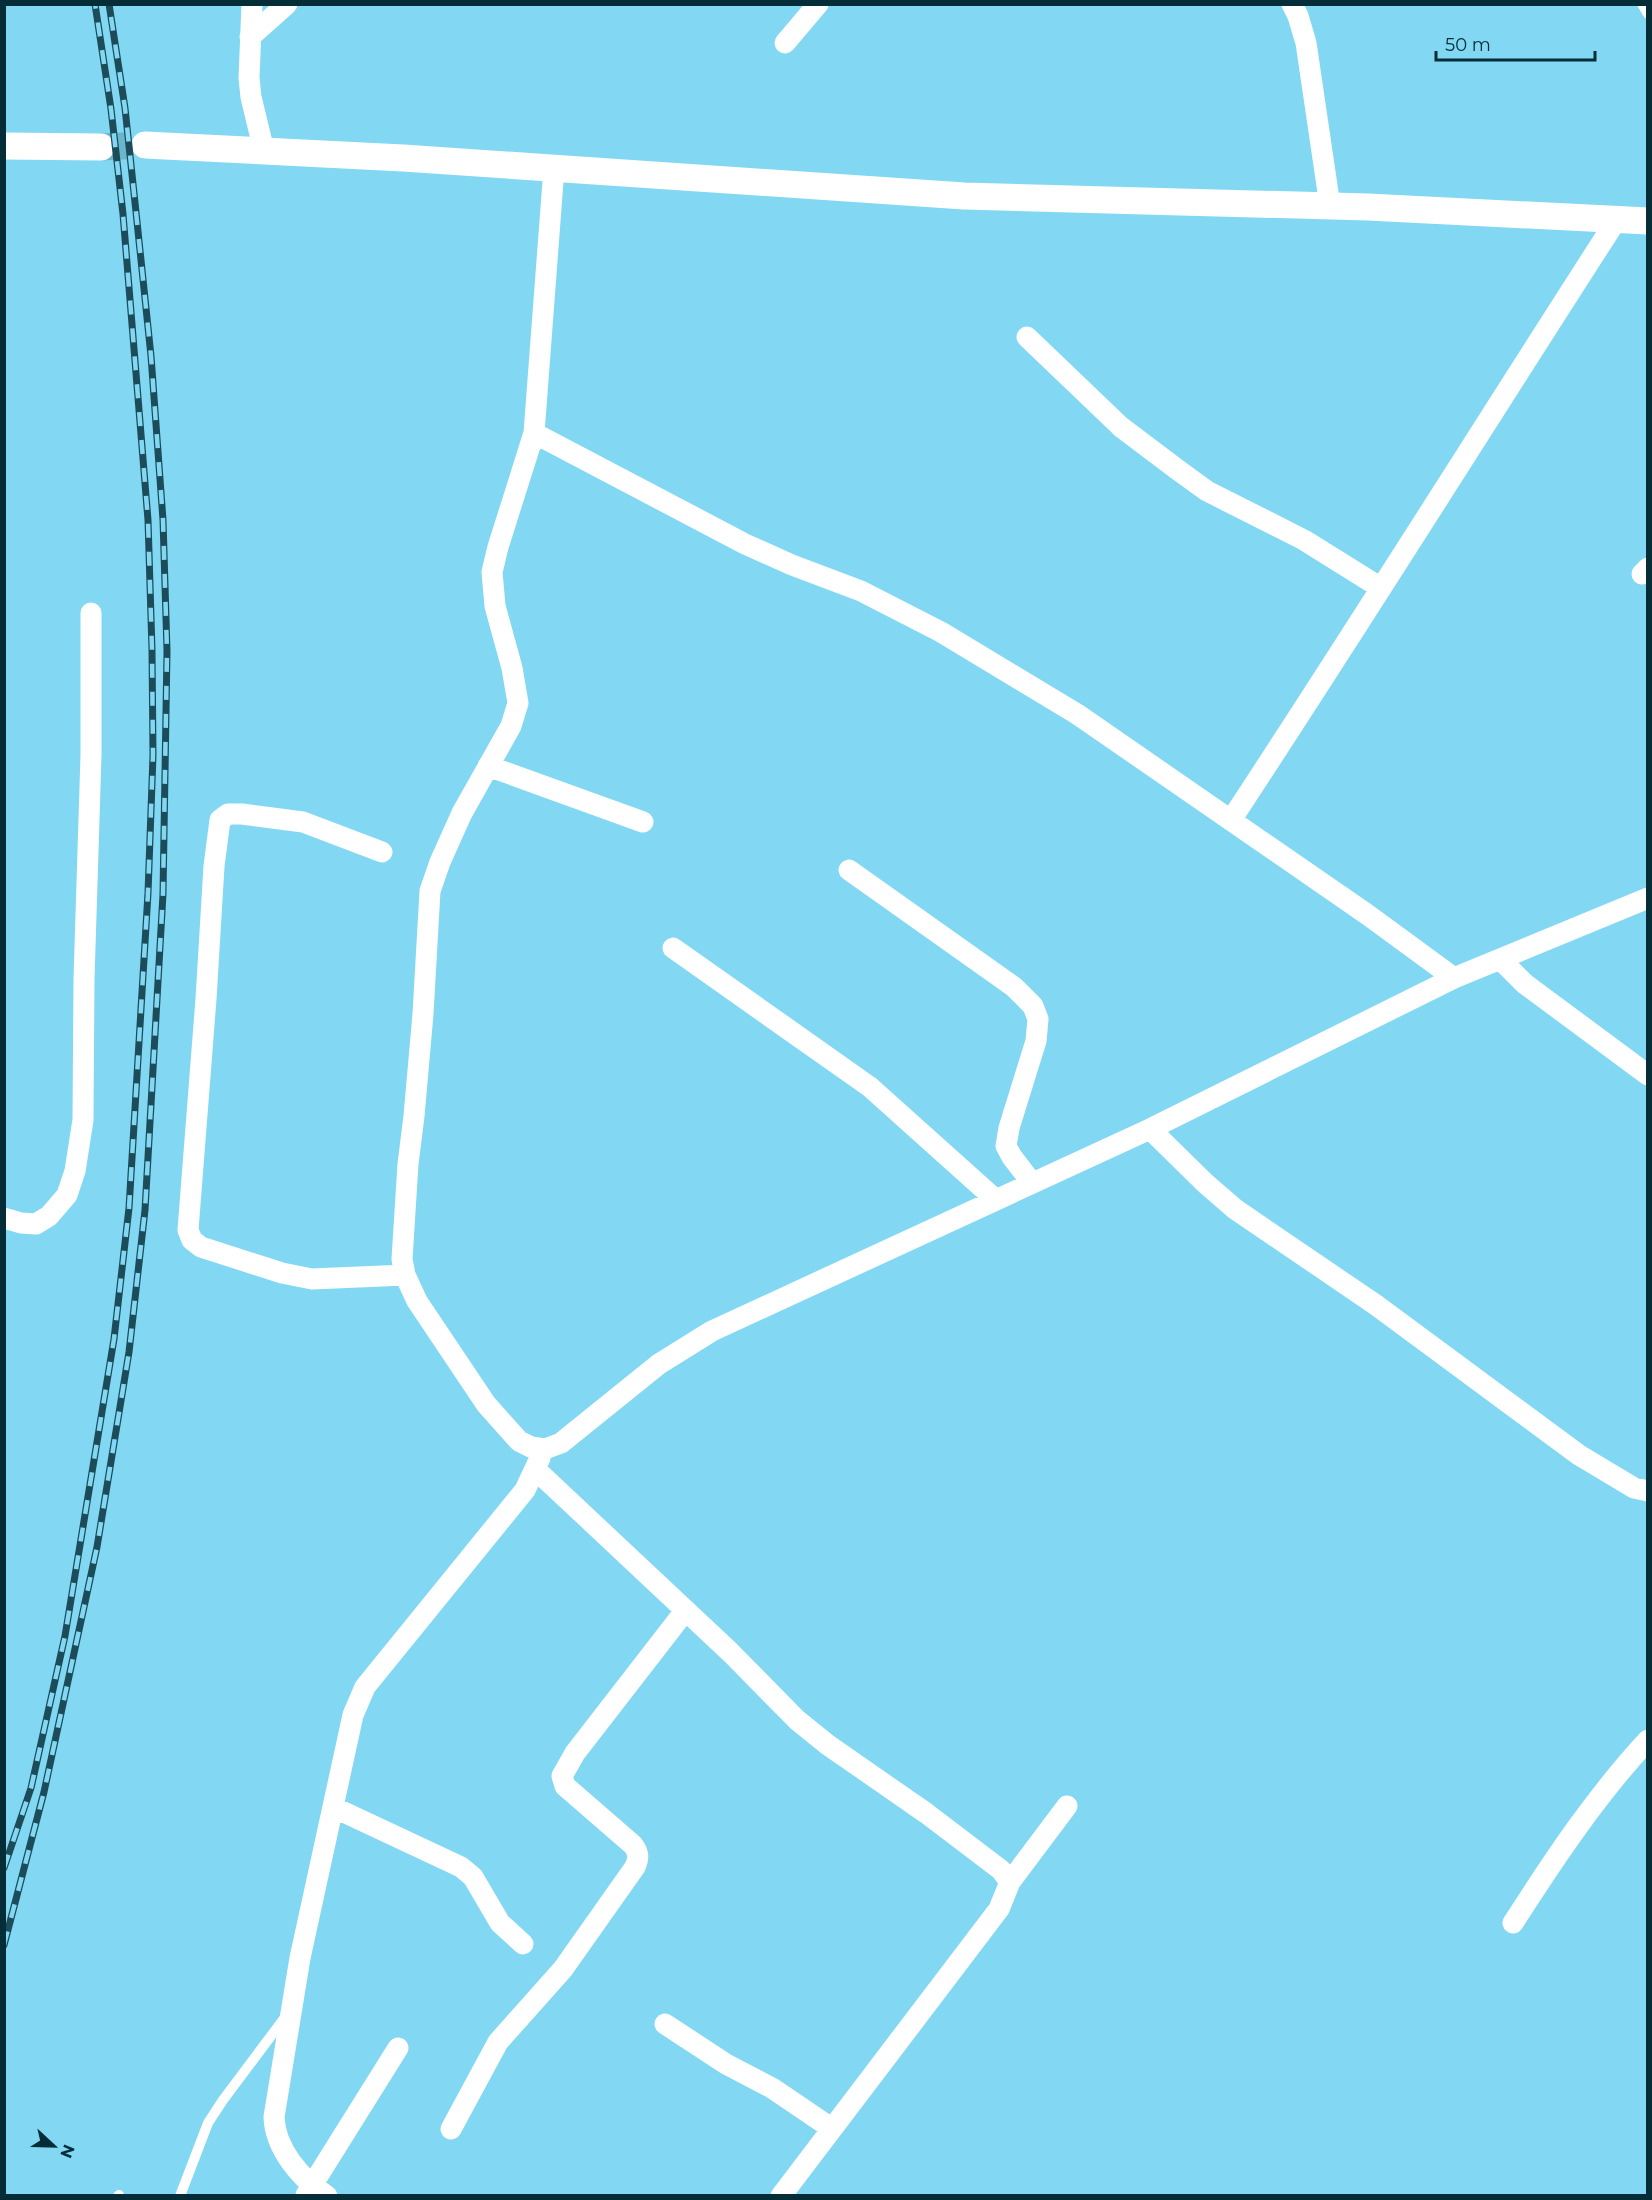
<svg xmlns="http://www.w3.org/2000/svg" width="1652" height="2200" font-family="Montserrat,sans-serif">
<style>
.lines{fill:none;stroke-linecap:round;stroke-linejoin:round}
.tertiary-tunnel{stroke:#69b6cd;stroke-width:27;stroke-dasharray:27 14;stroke-linecap:butt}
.service{stroke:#fff;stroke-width:10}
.minor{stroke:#fff;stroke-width:21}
.tertiary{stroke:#fff;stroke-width:27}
.rail-casing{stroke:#1c4c5a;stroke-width:7}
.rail{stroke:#82d8f3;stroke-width:4.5;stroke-dasharray:14;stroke-linecap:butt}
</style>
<rect width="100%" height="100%" fill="#82d8f3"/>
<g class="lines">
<path class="tertiary-tunnel" d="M 101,147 L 145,145"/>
<path class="service" d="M 1642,4 L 1648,14
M 118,2196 L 119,2195
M 180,2196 L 208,2123 L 223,2100 L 286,2016"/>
<path class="minor" d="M 252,4 L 249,78 L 251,97 L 264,151
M 1292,4 L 1298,16 L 1306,43 L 1330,206
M 250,37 L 287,4
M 785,43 L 818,4
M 554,168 L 534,433 L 498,547 L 492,572 L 495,606 L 512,668 L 518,703 L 511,726 L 462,813 L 440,862 L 430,891 L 423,1014 L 414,1116 L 408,1164 L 402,1259 L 405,1275 L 417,1301 L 486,1404 L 519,1441 L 531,1447 L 545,1449 L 561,1443 L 659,1364 L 712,1331 L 1150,1129 L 1454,978 L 1648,898
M 1027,337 L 1121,427 L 1178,470 L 1207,491 L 1304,540 L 1381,588
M 534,433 L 745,544 L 792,565 L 861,591 L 941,632 L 1077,714 L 1368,915 L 1454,978
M 1642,574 L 1648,568
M 488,766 L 643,822
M 1231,820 C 1362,621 1488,419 1617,219
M 382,852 L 303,822 L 242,814 L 228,814 L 220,820 L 214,866 L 206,999 L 188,1230 L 192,1240 L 201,1247 L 282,1273 L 312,1279 L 405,1275
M 849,870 L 1014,987 L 1033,1006 L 1038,1019 L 1036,1041 L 1009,1128 L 1006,1146 L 1012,1157 L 1032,1183
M 673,948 L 870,1087 L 996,1200
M 1500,959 L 1525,984 L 1648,1075
M 1150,1129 L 1205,1183 L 1235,1209 L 1376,1305 L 1579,1455 L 1634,1488 L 1648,1491
M 4,1218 L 21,1223 L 36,1224 L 49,1216 L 67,1195 L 75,1171 L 83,1120 L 84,979 L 91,755 L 91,613
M 535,1469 L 730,1652 L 797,1720 L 828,1745 L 926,1813 L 1001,1870 L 1010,1882 L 999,1909 L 781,2196
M 333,1807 L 461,1867 L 473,1877 L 500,1923 L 523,1944
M 1010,1882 L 1067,1806
M 1513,1923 C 1554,1859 1596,1796 1648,1740
M 665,2024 L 726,2064 L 772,2088 L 831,2128
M 451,2129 L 498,2042 L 563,1969 L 635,1867 C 639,1858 639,1853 633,1845 L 565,1786 L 562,1776 L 575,1753 L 685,1611
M 306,2195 L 398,2048
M 327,2196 C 301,2179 275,2149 274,2117 L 300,1958 L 353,1715 L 365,1687 L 525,1490 L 540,1458"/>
<path class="tertiary" d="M 145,145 L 403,158 L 964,196 L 1368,207 L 1648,221
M 4,146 L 101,147"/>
<g class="rail-casing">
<path id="rail" d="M 4,1868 L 31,1788 L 65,1636 L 114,1339 L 129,1208 L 148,893 L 153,755 L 152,650 L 148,520 L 123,214 L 111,109 L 95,4
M 4,1945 L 44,1792 L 97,1547 L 129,1352 L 145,1210 L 163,894 L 167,651 L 163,520 L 151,356 L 136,212 L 125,108 L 109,4"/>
</g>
<use href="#rail" class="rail"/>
</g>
<rect width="1652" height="2200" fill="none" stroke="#052d37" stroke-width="12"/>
<g transform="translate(54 2146) rotate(112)" stroke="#82d8f3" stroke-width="4.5" paint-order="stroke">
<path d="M0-4.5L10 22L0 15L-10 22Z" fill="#052d37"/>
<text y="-9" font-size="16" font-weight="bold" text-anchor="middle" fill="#052d37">N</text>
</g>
<path d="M1436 51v9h159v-9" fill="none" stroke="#052d37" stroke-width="3"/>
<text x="1445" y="51" font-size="18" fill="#052d37" stroke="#82d8f3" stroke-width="4.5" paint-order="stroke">50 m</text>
</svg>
